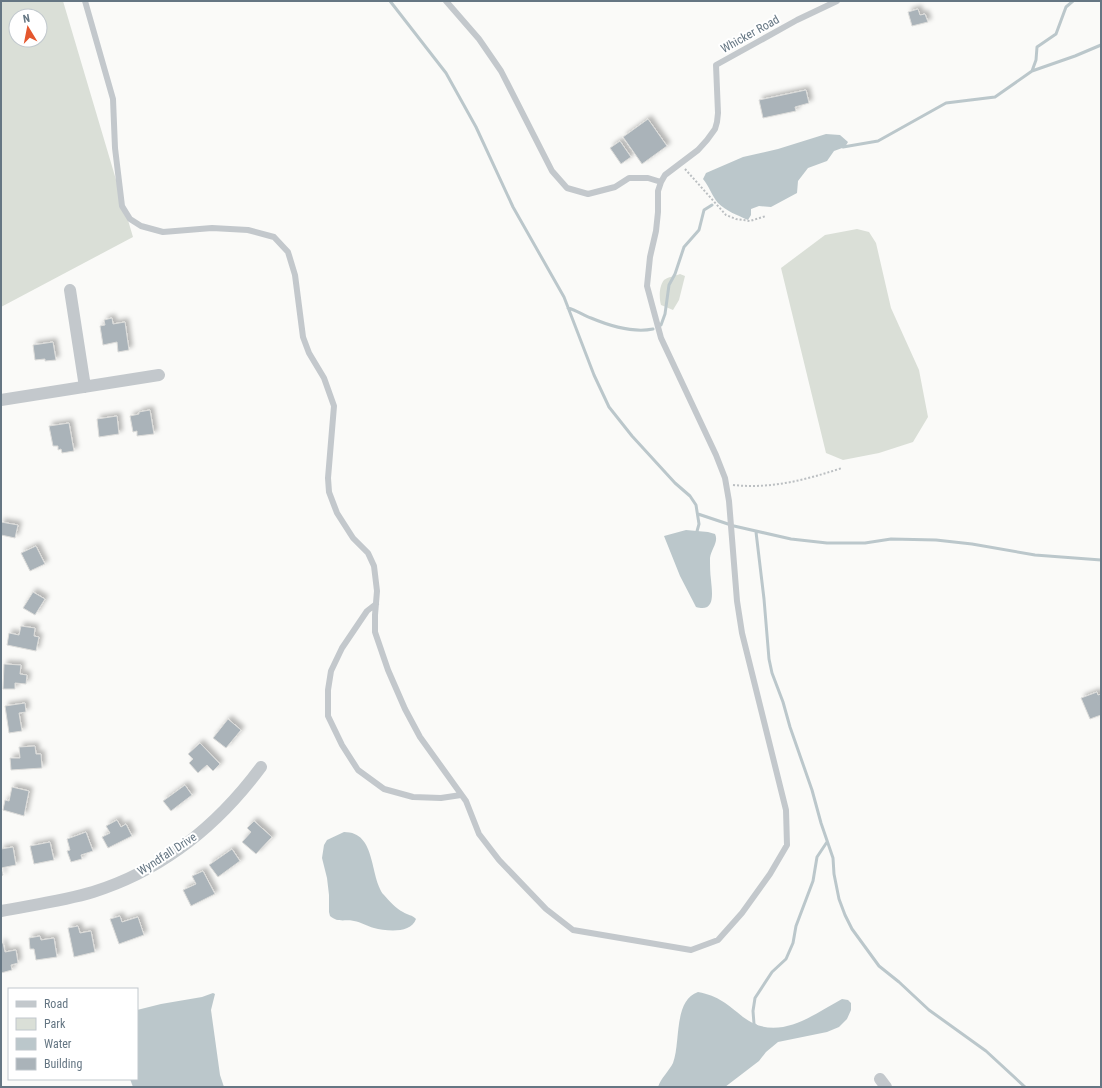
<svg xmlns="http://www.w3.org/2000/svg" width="1102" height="1088" font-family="'Roboto Condensed',sans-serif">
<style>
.green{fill:#dadfd7;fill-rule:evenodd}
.water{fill:#bbc7cb}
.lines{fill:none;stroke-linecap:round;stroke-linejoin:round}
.stream{stroke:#bbc7cb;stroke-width:3}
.building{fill:#aab3b9;stroke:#dcdcda;filter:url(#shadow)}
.path{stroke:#bbbfc2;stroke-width:2;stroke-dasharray:2 2;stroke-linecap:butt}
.service{stroke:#c3c8cc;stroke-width:6}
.minor{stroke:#c3c8cc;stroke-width:12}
.labels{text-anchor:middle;stroke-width:4;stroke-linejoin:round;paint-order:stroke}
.street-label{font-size:12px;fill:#657683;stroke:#fff}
</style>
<defs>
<filter id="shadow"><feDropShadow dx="3.5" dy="-3.5" stdDeviation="2" flood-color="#0004"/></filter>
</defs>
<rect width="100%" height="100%" fill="#fafaf8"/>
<path class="green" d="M 1,1 L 63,1 L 133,237 L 1,307 ZM 16,16 L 40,16 L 40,40 L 16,40 Z
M 857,229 L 869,232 L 876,243 L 891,308 L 919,370 L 928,417 L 913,442 L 879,453 L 843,460 L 826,453 L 781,268 L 825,235 Z
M 680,274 L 685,276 L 679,300 L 673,310 L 661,305 C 659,298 659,286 664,280 C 668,277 675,276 680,274 Z"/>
<path class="water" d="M 826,134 L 840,135 L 848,142 L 845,147 L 834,151 L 827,161 L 808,168 L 798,181 L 797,193 L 771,207 L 759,206 L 751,209 L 751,215 L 748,220 C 737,215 726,211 718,203 C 712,196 709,186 703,179 L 706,173 L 743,157 L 778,149 Z
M 686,530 L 708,532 L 715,534 C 719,542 711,549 710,558 C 710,565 710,573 711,580 C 712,592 716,613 696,607 L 680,576 L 664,536 Z
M 344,832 C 377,832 369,876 384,895 C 389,901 397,909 403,912 C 407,915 413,915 416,919 C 411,934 386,931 374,928 C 367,926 361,922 354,921 C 344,919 338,923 330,916 L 329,912 L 329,895 L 327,878 L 322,858 L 324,845 L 327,840 Z
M 698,992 C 719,996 727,1004 743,1017 C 777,1043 811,1016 842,999 L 848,1000 L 851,1003 L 851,1010 L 847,1019 L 839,1027 L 827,1032 L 778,1042 L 766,1052 L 759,1061 L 725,1087 L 658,1087 C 661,1078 669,1071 673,1063 C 681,1042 673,1001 698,992 Z
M 213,993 L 215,994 L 211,1010 L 220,1075 L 224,1087 L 133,1087 L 130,1079 L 137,1079 L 137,1010 L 161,1004 L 202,997 Z"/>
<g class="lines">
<path class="stream" d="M 390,1 L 446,73 L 476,127 L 513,207 L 564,297 L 594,375 L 609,407 L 632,436 L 675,483 L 690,496 L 696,505 L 699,524 L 696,535
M 1032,71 L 1075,56 L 1101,45
M 843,147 L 878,141 L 946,103 L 995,97 L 1032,71 L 1036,60 L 1037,47 L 1056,34 L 1066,7 L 1073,1
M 568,308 C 576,310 583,315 591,318 C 610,326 633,333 653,329
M 661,325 L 665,314 L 669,285 L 675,274 L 684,247 L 699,230 L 704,210 L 712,205
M 698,514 L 728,524
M 734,526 L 791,539 L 827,543 L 865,543 L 891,539 L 936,540 L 972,544 L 1035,555 L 1101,560
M 756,532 L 764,599 L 769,659 L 772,673 L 783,702 L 790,727 L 812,790 L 821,823 L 833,858 L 834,874 L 839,899 L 845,915 L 852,929 L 879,966 L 899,982 L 929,1010 L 986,1051 L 1025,1087
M 756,1026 L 754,1024 L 753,1011 L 755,998 L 772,972 L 786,959 L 793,943 L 796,926 L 813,881 L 817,857 L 827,842"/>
</g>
<path class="building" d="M 918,9 L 920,15 L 925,14 L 928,22 L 912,26 L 908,12 Z
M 806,90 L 809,103 L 795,107 L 796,111 L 763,118 L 759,100 Z
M 648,119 L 667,146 L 642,164 L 623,137 Z
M 620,141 L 631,157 L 621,164 L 610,148 Z
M 112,318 L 113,324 L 125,322 L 129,350 L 118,352 L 117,342 L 103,345 L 100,326 L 105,325 L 104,320 Z
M 53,342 L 56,360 L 45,361 L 45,359 L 35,360 L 33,345 Z
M 150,410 L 154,434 L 137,436 L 137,431 L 133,432 L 130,416 L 139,414 L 139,412 Z
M 117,416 L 119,434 L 99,437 L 97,419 Z
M 69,423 L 74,451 L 62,453 L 61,449 L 58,450 L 58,446 L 53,446 L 49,426 Z
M 1,522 L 18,525 L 15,538 L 1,535 Z
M 36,546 L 45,564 L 30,571 L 21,553 Z
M 33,592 L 45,599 L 35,615 L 23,608 Z
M 21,626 L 35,628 L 34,636 L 39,637 L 36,651 L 7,645 L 9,633 L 19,635 Z
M 4,664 L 21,665 L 20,674 L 27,675 L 26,684 L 15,683 L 15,689 L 3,689 Z
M 1097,692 L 1098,695 L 1101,694 L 1101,715 L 1090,719 L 1081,698 Z
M 25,703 L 26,712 L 19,713 L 22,731 L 9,733 L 5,706 Z
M 228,719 L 241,730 L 226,748 L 213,738 Z
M 200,743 L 220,764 L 213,771 L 207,765 L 198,773 L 189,763 L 193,759 L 188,754 Z
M 35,746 L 36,754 L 41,754 L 42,768 L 11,770 L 10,758 L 20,758 L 19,747 Z
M 185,785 L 192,795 L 171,811 L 163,801 Z
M 12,787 L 29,791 L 24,816 L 3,810 L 5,800 L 9,801 Z
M 117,820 L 121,827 L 126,824 L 132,836 L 108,848 L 102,837 L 110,833 L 106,826 Z
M 254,821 L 272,837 L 256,854 L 242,842 L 251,832 L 247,828 Z
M 86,832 L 93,851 L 81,855 L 82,859 L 71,862 L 67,851 L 70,850 L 67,839 Z
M 50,842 L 54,860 L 34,864 L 30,846 Z
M 13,847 L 16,865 L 1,868 L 3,875 L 1,876 L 1,849 Z
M 232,849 L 240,861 L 218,877 L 209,865 Z
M 203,871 L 215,894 L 191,906 L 183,890 L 196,884 L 192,876 Z
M 120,916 L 122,922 L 138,917 L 144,935 L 119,944 L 110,919 Z
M 78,926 L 80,933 L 91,931 L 95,952 L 74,957 L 68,928 Z
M 40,936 L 41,940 L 54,938 L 57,957 L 36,960 L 34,949 L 30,949 L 29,938 Z
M 1,943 L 3,943 L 5,952 L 16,950 L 18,963 L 11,965 L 12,970 L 1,973 Z"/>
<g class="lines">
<path class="path" d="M 685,169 L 726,215 L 736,219 L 750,221 L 766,216
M 733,485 C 772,489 805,480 842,468"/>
<path class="service" d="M 85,1 L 113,99 L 115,148 L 122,206 L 130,219 L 141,226 L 163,232 L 212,228 L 248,230 L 274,237 L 288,252 L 295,275 L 303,337 L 309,353 L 324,378 L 334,406 L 328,478 L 329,492 L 337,513 L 353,538 L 368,553 L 374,566 L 377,591 L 375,615 L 375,632 L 388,670 L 405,709 L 420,737 L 466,801 L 479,834 L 499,860 L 546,909 L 573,930 L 691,950 L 718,940 L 742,913 L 770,874 L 787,845 L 786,810 L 742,633 L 737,601 L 729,501 L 725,478 L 716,455 L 661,338 L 647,286 L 650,257 L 656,231 L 658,212 L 658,191 L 661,182 L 665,175 L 698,150 L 707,140 L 715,129 L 717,122 L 718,113 L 716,65 L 797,20 L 837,1
M 446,1 L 479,39 L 501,71 L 552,171 L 567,188 L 588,194 L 615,187 L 629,178 L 648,178 L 661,182
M 376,604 L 367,611 L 342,648 L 331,671 L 328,690 L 328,716 L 342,745 L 358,770 L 384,789 L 413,797 L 441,798 L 461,795"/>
<path class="minor" d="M 70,290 L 85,387
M 1,400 L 159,375
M 1,911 C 32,905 63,901 93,892 C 163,870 218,825 261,767
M 880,1079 L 886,1087"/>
</g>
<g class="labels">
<g class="street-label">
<text transform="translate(750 34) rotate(-29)" y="4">Whicker Road</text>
<text transform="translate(167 854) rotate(-33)" y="4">Wyndfall Drive</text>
</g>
</g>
<rect width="1102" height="1088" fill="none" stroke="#657683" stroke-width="4"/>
<rect x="8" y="988" width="130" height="92" fill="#ffffff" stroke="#c1c8cd"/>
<rect x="16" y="1001" width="20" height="6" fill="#c3c8cc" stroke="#c1c8cd"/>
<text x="44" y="1008" font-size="12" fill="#657683">Road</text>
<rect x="16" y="1018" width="20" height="12" fill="#dadfd7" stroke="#c1c8cd"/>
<text x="44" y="1028" font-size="12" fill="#657683">Park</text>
<rect x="16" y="1038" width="20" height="12" fill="#bbc7cb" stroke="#c1c8cd"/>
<text x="44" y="1048" font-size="12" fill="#657683">Water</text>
<rect x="16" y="1058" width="20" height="12" fill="#aab3b9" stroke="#c1c8cd"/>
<text x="44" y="1068" font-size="12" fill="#657683">Building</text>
<g transform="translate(28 28) rotate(350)"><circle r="19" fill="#ffffff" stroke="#c1c8cd"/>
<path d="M0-3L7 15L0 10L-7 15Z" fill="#e4572e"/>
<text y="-6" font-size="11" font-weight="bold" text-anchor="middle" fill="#657683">N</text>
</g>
</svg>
